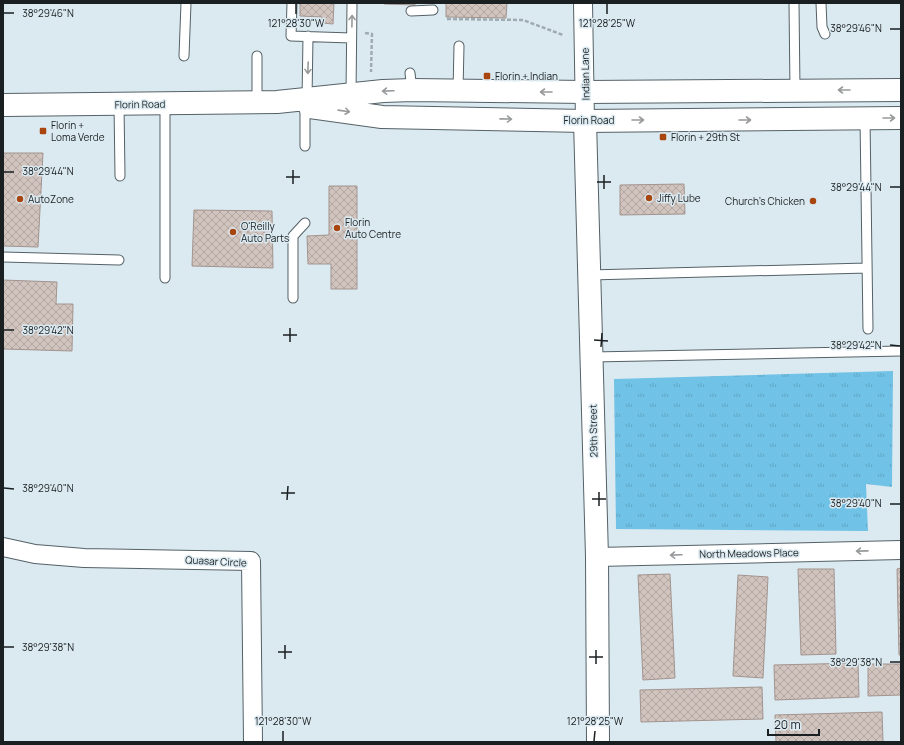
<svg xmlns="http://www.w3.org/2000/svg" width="904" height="745" font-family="Manrope,sans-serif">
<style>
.grass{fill:url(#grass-tufts)}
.building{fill:url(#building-cross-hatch);stroke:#a2948f}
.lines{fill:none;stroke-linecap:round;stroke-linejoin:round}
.service-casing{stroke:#546167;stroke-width:11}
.minor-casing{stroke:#546167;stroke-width:20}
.tertiary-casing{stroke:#546167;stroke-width:24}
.primary-casing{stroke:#546167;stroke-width:24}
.path{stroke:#9fabb1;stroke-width:2.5;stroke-dasharray:4 2;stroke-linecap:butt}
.service{stroke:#fff;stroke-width:9}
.minor{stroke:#fff;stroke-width:18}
.tertiary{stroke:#fff;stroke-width:22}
.primary{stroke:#fff;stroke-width:22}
.oneway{stroke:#989a9b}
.ticks{fill:none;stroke:#1a1f21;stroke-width:1.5}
.poi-dot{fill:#a9450e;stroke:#dbeaf1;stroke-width:1.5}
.labels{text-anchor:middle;stroke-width:3;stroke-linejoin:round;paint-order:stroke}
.street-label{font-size:10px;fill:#1a1f21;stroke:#dbeaf1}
.poi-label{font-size:10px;fill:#1a1f21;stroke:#dbeaf1;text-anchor:start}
.ticks-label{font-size:10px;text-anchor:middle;fill:#1a1f21;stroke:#dbeaf1;stroke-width:3;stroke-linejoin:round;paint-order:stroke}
</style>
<defs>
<pattern id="grass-tufts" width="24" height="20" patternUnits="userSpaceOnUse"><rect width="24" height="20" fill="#70c2e6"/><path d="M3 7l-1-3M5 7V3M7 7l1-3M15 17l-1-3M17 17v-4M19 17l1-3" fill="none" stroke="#60a6c5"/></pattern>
<pattern id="building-cross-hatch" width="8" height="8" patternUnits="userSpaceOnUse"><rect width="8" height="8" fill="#d1c3bd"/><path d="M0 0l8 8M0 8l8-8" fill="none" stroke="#b3a7a2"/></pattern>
</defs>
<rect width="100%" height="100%" fill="#dbeaf1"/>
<path class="grass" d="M 893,371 L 892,487 L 866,484 L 868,531 L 616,529 L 614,379 Z"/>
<path class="building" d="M 300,3 L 334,3 L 333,24 L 322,23 L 322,17 L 300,16 Z
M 384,3 L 415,3 L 415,5 L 384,4 Z
M 446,3 L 507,3 L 506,18 L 446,17 Z
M 3,153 L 43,153 L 38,247 L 3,246 Z
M 684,184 L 685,214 L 620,215 L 620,185 Z
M 329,186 L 357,186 L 357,289 L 331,289 L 331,264 L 308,264 L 307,236 L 329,235 Z
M 194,210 L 272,211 L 273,268 L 192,266 Z
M 3,280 L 57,282 L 56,304 L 73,304 L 72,351 L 3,349 Z
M 901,568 L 901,655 L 899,655 L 897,569 Z
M 798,569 L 834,569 L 836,654 L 801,655 Z
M 670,574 L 675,678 L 643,680 L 638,575 Z
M 738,575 L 768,577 L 763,678 L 733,676 Z
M 858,663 L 859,697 L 775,700 L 774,665 Z
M 868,664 L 901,664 L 901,695 L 868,696 Z
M 762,687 L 763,719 L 641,722 L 640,690 Z
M 882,712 L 883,742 L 776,742 L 775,715 Z"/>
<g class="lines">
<g class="service-casing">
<path id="service" d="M 292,3 L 291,36 L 351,38
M 794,3 L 795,90
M 821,3 L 822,27 L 825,34
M 411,11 L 433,10
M 184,56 L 186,3
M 257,56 L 257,102
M 410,73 L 412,90
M 458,91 L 459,46
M 351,94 L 352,3
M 307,99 L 308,36
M 119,104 L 120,176
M 865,119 L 868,329
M 305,146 L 305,106
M 3,257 L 119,260
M 589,275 L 867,268
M 165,278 L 165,103
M 293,298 L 293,236 L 305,223
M 592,357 L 901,351"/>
</g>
<g class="minor-casing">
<path id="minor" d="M 583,3 L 585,121
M 3,547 L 35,554 L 84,558 L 251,561 L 253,742
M 597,557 L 901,550"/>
</g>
<g class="tertiary-casing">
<path id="tertiary" d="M 585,121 L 597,557 L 598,742"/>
</g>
<g class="primary-casing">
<path id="primary" d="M 3,105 L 277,102 L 383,91 L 412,90 L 585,92 L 901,90
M 310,107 L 382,117 L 585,121 L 901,118"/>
</g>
<path class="path" d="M 447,19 L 523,20 L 563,35
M 365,33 L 372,34 L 371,72"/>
<use href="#service" class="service"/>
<use href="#minor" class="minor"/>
<use href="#tertiary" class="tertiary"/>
<use href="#primary" class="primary"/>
</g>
<defs><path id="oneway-shaft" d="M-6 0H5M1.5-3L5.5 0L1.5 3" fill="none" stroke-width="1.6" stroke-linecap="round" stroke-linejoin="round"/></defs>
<g class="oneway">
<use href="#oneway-shaft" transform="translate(352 21) rotate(-89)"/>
<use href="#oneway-shaft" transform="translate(308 68) rotate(92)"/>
<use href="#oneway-shaft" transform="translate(844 90) rotate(-180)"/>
<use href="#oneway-shaft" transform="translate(388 91) rotate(178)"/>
<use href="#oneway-shaft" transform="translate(546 92) rotate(-180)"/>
<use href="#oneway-shaft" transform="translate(344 111) rotate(8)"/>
<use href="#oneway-shaft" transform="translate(889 118)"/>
<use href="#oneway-shaft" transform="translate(506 119) rotate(1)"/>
<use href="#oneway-shaft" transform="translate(638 120)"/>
<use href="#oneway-shaft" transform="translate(745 120)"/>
<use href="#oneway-shaft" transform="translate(862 551) rotate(179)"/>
<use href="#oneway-shaft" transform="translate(676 555) rotate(178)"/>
</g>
<path class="ticks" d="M 4,13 L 14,13M 296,14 L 296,4M 607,14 L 607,4M 890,29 L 900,29M 4,172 L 14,172M 286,177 L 300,177M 597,182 L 611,182M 293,184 L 293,170M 890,187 L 900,187M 604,189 L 604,175M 4,330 L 14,330M 283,335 L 297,335M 594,340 L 608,341M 290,342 L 290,328M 890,345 L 900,346M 601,347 L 602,333M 4,488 L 14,489M 281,493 L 295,493M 592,499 L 606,499M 287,500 L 288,486M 890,504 L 900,504M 599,506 L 599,492M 4,647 L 14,647M 278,652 L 292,652M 589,657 L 603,657M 285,659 L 285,645M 890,662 L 900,662M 596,664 L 596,650M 283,741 L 283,731M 594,741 L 595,731"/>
<g class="poi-dot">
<rect x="483" y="72" width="8" height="8" rx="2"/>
<rect x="39" y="127" width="8" height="8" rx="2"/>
<rect x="659" y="133" width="8" height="8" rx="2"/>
<circle cx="649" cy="198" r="4"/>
<circle cx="20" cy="199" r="4"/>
<circle cx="813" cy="201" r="4"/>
<circle cx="337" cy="228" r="4"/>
<circle cx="233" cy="232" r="4"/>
</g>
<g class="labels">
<g class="street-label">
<text transform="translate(585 74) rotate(-91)" y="4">Indian Lane</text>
<text transform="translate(140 104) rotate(-1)" y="4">Florin Road</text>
<text x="589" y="124">Florin Road</text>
<text transform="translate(593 431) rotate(-91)" y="4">29th Street</text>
<text transform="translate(749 553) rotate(-1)" y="4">North Meadows Place</text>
<text transform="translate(216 561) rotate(3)" y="4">Quasar Circle</text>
</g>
<g class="poi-label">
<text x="495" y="80">Florin + Indian</text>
<text x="51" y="129">Florin +<tspan x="51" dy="12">Loma Verde</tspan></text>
<text x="671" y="141">Florin + 29th St</text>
<text x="657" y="202">Jiffy Lube</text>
<text x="28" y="203">AutoZone</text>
<text x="805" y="205" text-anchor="end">Church's Chicken</text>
<text x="345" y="226">Florin<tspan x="345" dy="12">Auto Centre</tspan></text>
<text x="241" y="230">O'Reilly<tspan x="241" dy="12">Auto Parts</tspan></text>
</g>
</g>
<g class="ticks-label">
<text x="48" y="17">38°29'46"N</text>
<text x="296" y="27">121°28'30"W</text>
<text x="607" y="27">121°28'25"W</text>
<text x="856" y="32">38°29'46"N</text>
<text x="48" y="175">38°29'44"N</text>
<text x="856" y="191">38°29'44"N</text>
<text x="48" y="334">38°29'42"N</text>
<text x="856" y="349">38°29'42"N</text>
<text x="48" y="492">38°29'40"N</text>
<text x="856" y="507">38°29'40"N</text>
<text x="48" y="651">38°29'38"N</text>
<text x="856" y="666">38°29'38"N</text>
<text x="283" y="725">121°28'30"W</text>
<text x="595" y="725">121°28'25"W</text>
</g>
<rect width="904" height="745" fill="none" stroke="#1a1f21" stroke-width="8"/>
<path d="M768 729v6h51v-6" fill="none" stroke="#1a1f21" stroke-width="2"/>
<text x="774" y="729" font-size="12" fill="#1a1f21" stroke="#dbeaf1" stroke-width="3" paint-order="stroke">20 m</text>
</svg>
